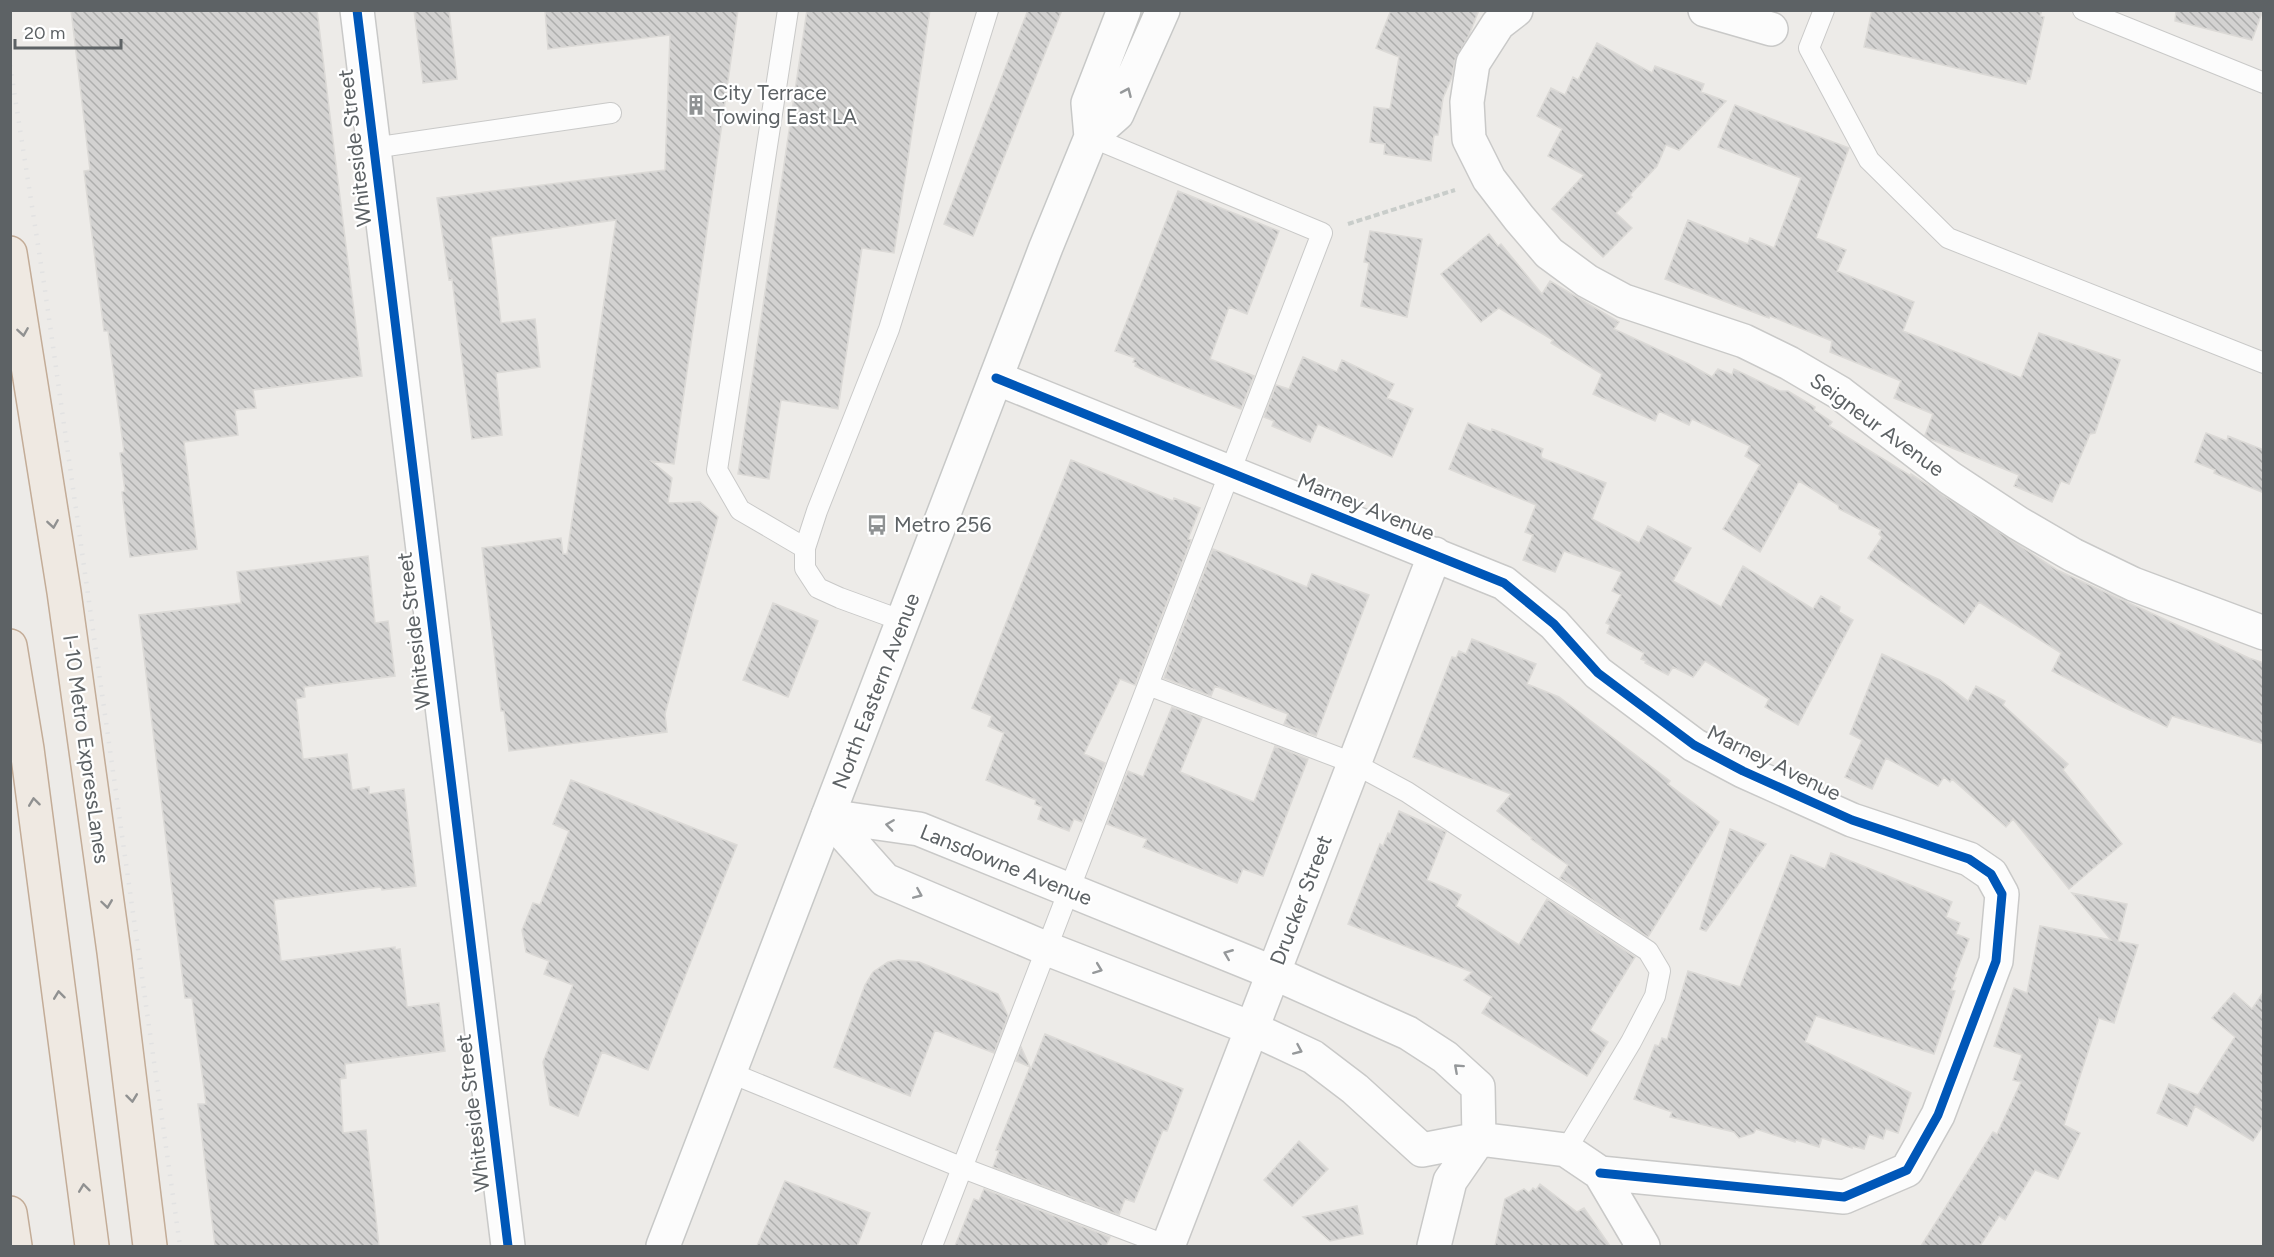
<svg xmlns="http://www.w3.org/2000/svg" width="2274" height="1257" font-family="Figtree,sans-serif">
<style>
.building{fill:url(#building-back-hatch);stroke:#dcdad7;stroke-width:1.5}
.lines{fill:none;stroke-linecap:round;stroke-linejoin:round}
.service-casing{stroke:#c9c9c8;stroke-width:22}
.minor-casing{stroke:#c9c9c8;stroke-width:36}
.tertiary-casing{stroke:#c9c9c8;stroke-width:36}
.secondary-casing{stroke:#c7c8c7;stroke-width:36}
.motorway-casing{stroke:#c3ac97;stroke-width:36}
.path{stroke:#c9cdca;stroke-width:4;stroke-dasharray:6 3;stroke-linecap:butt}
.service{stroke:#fcfcfc;stroke-width:20}
.minor{stroke:#fcfcfc;stroke-width:33}
.tertiary{stroke:#fcfcfc;stroke-width:33}
.secondary{stroke:#fcfcfc;stroke-width:33}
.motorway{stroke:#efe9e2;stroke-width:33}
.rail{stroke:#e2e2e2;stroke-width:4.5;stroke-dasharray:1.5 8;stroke-linecap:butt}
.cycleway-casing{stroke:#fff;stroke-width:13}
.cycleway{stroke:#0057b8;stroke-width:9}
.oneway{stroke:#95989a}
.oneway2{stroke:#909191}
.labels{text-anchor:middle;stroke-width:4.5;stroke-linejoin:round;paint-order:stroke}
.poi-label{font-size:21px;fill:#5d6265;stroke:#fff;text-anchor:start}
.street-label{font-size:21px;fill:#5d6265;stroke:#fff}
</style>
<defs>
<pattern id="building-back-hatch" width="6" height="6" patternUnits="userSpaceOnUse" patternTransform="scale(1.5)"><rect width="6" height="6" fill="#d3d2d1"/><path d="M-1 5l2 2M0 0l6 6M5-1l2 2" fill="none" stroke="#aeaead"/></pattern>
</defs>
<rect width="100%" height="100%" fill="#edebe8"/>
<path class="building" d="M 71,10 L 317,10 L 362,376 L 253,390 L 256,408 L 235,410 L 238,435 L 184,442 L 197,549 L 130,557 L 122,492 L 125,491 L 120,453 L 124,452 L 108,331 L 104,331 L 84,171 L 90,170 Z
M 414,10 L 449,10 L 457,79 L 423,83 Z
M 545,10 L 738,10 L 674,464 L 651,461 L 672,478 L 668,503 L 700,502 L 718,517 L 665,714 L 667,732 L 509,751 L 504,711 L 501,711 L 482,548 L 561,538 L 563,554 L 567,554 L 616,220 L 491,237 L 501,323 L 535,319 L 540,367 L 496,373 L 502,435 L 472,439 L 452,279 L 449,280 L 437,198 L 665,170 L 670,35 L 548,49 Z
M 807,10 L 930,10 L 894,253 L 862,248 L 838,409 L 781,400 L 769,479 L 738,474 Z
M 1028,10 L 1062,10 L 973,236 L 944,224 Z
M 1391,10 L 1479,10 L 1469,35 L 1455,60 L 1452,77 L 1443,98 L 1438,135 L 1434,135 L 1431,161 L 1384,154 L 1385,144 L 1370,142 L 1374,107 L 1390,109 L 1399,57 L 1376,48 Z
M 1872,10 L 2042,10 L 2040,16 L 2044,17 L 2030,79 L 2028,78 L 2026,84 L 1864,47 Z
M 2176,10 L 2263,10 L 2252,40 L 2175,21 Z
M 1597,43 L 1652,73 L 1655,66 L 1704,84 L 1701,92 L 1726,101 L 1679,150 L 1666,145 L 1657,166 L 1630,195 L 1632,197 L 1616,213 L 1632,228 L 1603,257 L 1552,209 L 1584,175 L 1548,156 L 1562,129 L 1537,116 L 1551,88 L 1565,95 L 1573,77 L 1578,80 Z
M 1735,105 L 1849,148 L 1816,238 L 1846,250 L 1837,271 L 1914,302 L 1903,331 L 2021,378 L 2039,333 L 2120,360 L 2095,433 L 2090,434 L 2069,484 L 2061,481 L 2052,502 L 2014,486 L 2019,475 L 1930,439 L 1925,435 L 1933,414 L 1894,398 L 1901,381 L 1830,352 L 1832,341 L 1770,316 L 1769,318 L 1665,279 L 1688,220 L 1748,244 L 1750,238 L 1774,248 L 1801,178 L 1718,147 Z
M 1178,191 L 1279,231 L 1247,314 L 1229,307 L 1210,359 L 1254,376 L 1241,409 L 1157,376 L 1135,366 L 1136,363 L 1133,362 L 1135,358 L 1115,351 Z
M 1370,231 L 1422,239 L 1407,317 L 1361,306 L 1369,263 L 1364,262 Z
M 1489,234 L 1498,246 L 1501,244 L 1542,294 L 1550,281 L 1619,322 L 1614,329 L 1689,364 L 1712,377 L 1718,369 L 1732,375 L 1734,369 L 1780,391 L 1788,391 L 1815,407 L 1814,410 L 1832,422 L 1829,426 L 1911,476 L 1911,474 L 2057,570 L 2249,658 L 2264,663 L 2264,744 L 2172,716 L 2167,727 L 2123,707 L 2052,671 L 2061,653 L 1979,602 L 1964,624 L 1868,558 L 1882,537 L 1879,534 L 1881,530 L 1839,509 L 1838,505 L 1799,481 L 1760,552 L 1723,529 L 1760,465 L 1745,456 L 1750,446 L 1692,419 L 1689,425 L 1659,411 L 1655,421 L 1593,394 L 1602,374 L 1551,343 L 1553,340 L 1499,308 L 1481,322 L 1441,274 Z
M 1303,357 L 1337,372 L 1342,360 L 1394,384 L 1387,398 L 1413,409 L 1392,457 L 1318,424 L 1310,442 L 1272,426 L 1274,421 L 1264,417 L 1276,385 L 1289,389 Z
M 1468,423 L 1491,432 L 1492,429 L 1543,449 L 1541,455 L 1542,458 L 1606,483 L 1592,519 L 1639,543 L 1648,526 L 1691,548 L 1673,581 L 1721,607 L 1743,566 L 1813,609 L 1821,596 L 1840,607 L 1839,612 L 1853,620 L 1798,725 L 1765,707 L 1769,699 L 1705,661 L 1693,677 L 1673,667 L 1668,675 L 1645,663 L 1646,661 L 1641,659 L 1644,653 L 1607,633 L 1610,625 L 1606,623 L 1621,595 L 1612,591 L 1622,572 L 1564,551 L 1555,572 L 1523,560 L 1533,535 L 1525,532 L 1536,505 L 1449,469 Z
M 2206,433 L 2227,441 L 2228,436 L 2264,450 L 2264,493 L 2214,473 L 2215,470 L 2195,462 Z
M 1071,460 L 1173,501 L 1174,498 L 1200,508 L 1188,539 L 1191,540 L 1135,685 L 1120,679 L 1084,754 L 1105,763 L 1082,822 L 1074,819 L 1069,831 L 1038,819 L 1042,807 L 1035,804 L 1036,800 L 986,780 L 1004,733 L 988,726 L 992,716 L 972,708 Z
M 1213,549 L 1307,587 L 1312,574 L 1369,595 L 1316,736 L 1284,724 L 1288,714 L 1215,686 L 1211,696 L 1164,678 Z
M 368,556 L 375,623 L 388,621 L 395,676 L 304,687 L 305,697 L 296,699 L 303,759 L 347,754 L 352,790 L 369,787 L 369,794 L 404,789 L 416,886 L 382,890 L 381,887 L 274,900 L 281,961 L 395,947 L 395,950 L 400,949 L 407,1007 L 439,1003 L 445,1051 L 345,1064 L 346,1078 L 340,1079 L 343,1133 L 366,1130 L 379,1246 L 215,1246 L 198,1104 L 206,1104 L 192,998 L 185,998 L 139,615 L 241,603 L 237,572 Z
M 773,603 L 818,621 L 788,697 L 743,680 Z
M 1472,639 L 1536,664 L 1527,684 L 1559,697 L 1670,781 L 1668,784 L 1719,822 L 1648,937 L 1560,878 L 1568,865 L 1531,839 L 1532,838 L 1497,811 L 1511,794 L 1413,757 L 1452,657 L 1456,658 L 1459,651 L 1466,654 Z
M 1882,654 L 1940,680 L 1968,701 L 1976,686 L 2005,701 L 2003,705 L 2068,764 L 2063,770 L 2122,844 L 2069,889 L 2013,819 L 2006,827 L 1952,779 L 1950,782 L 1944,777 L 1938,786 L 1886,758 L 1872,789 L 1845,777 L 1862,740 L 1850,734 Z
M 1172,707 L 1202,718 L 1180,772 L 1254,802 L 1275,746 L 1308,759 L 1263,876 L 1243,869 L 1237,883 L 1143,847 L 1147,839 L 1107,824 L 1128,771 L 1143,777 Z
M 571,780 L 737,845 L 648,1070 L 602,1052 L 578,1116 L 550,1105 L 543,1062 L 573,985 L 544,974 L 549,961 L 526,952 L 522,930 L 533,903 L 540,905 L 569,831 L 553,824 Z
M 1399,811 L 1446,832 L 1427,880 L 1461,895 L 1456,906 L 1519,945 L 1547,899 L 1635,957 L 1590,1030 L 1608,1042 L 1587,1076 L 1482,1013 L 1492,997 L 1464,980 L 1472,972 L 1348,924 L 1380,844 L 1383,846 L 1388,833 L 1390,834 Z
M 1730,829 L 1766,844 L 1706,931 L 1700,929 Z
M 1831,853 L 1952,902 L 1946,917 L 1960,923 L 1956,934 L 1969,939 L 1954,978 L 1956,978 L 1951,990 L 1955,991 L 1934,1054 L 1816,1016 L 1805,1042 L 1911,1093 L 1898,1133 L 1886,1129 L 1883,1139 L 1869,1134 L 1864,1149 L 1852,1146 L 1852,1148 L 1822,1138 L 1819,1147 L 1796,1140 L 1795,1142 L 1756,1129 L 1754,1133 L 1739,1138 L 1734,1132 L 1670,1117 L 1672,1112 L 1634,1099 L 1655,1045 L 1659,1046 L 1662,1038 L 1667,1040 L 1688,971 L 1740,987 L 1791,855 L 1825,869 Z
M 2072,893 L 2127,904 L 2118,941 L 2138,945 L 2114,1023 L 2099,1018 L 2064,1125 L 2080,1133 L 2058,1179 L 2035,1170 L 2005,1220 L 1999,1216 L 1980,1246 L 1921,1246 L 1993,1132 L 1997,1134 L 2021,1082 L 2013,1080 L 2022,1055 L 1994,1046 L 2014,988 L 2027,993 L 2040,926 L 2111,940 Z
M 898,960 L 919,962 L 998,994 L 1008,1016 L 994,1053 L 935,1030 L 910,1096 L 834,1067 L 865,985 L 873,972 L 888,962 Z
M 2264,991 L 2264,1124 L 2253,1141 L 2195,1106 L 2187,1126 L 2157,1113 L 2169,1084 L 2198,1095 L 2235,1037 L 2212,1018 L 2234,993 L 2252,1009 Z
M 1045,1034 L 1183,1089 L 1167,1131 L 1163,1130 L 1134,1202 L 1125,1199 L 1119,1215 L 993,1167 L 999,1151 L 996,1150 L 1030,1067 L 1016,1061 L 1021,1047 L 1031,1069 Z
M 1299,1141 L 1328,1169 L 1292,1206 L 1264,1180 Z
M 785,1181 L 870,1213 L 857,1246 L 757,1246 Z
M 1540,1184 L 1577,1212 L 1584,1208 L 1610,1246 L 1495,1246 L 1505,1199 L 1524,1189 L 1529,1193 L 1533,1188 L 1536,1190 Z
M 984,1189 L 1110,1237 L 1106,1246 L 955,1246 L 974,1199 L 979,1201 Z
M 1357,1206 L 1363,1234 L 1330,1241 L 1303,1217 Z"/>
<g class="lines">
<g class="service-casing">
<path id="service" d="M 788,10 L 717,470 L 740,510 L 805,548
M 1824,10 L 1809,48 L 1869,160 L 1948,238 L 2264,363
M 2083,10 L 2264,83
M 373,148 L 611,113
M 903,621 L 840,598 L 818,588 L 805,568 L 805,548 L 817,511 L 889,329 L 988,10
M 1148,685 L 1353,763 L 1407,792 L 1648,951 L 1660,971 L 1655,996 L 1631,1042 L 1566,1150
M 731,1073 L 963,1168 L 1168,1246
M 932,1246 L 1322,233 L 1091,137"/>
</g>
<g class="minor-casing">
<path id="minor" d="M 1516,10 L 1498,24 L 1473,63 L 1467,102 L 1469,139 L 1489,179 L 1519,218 L 1549,253 L 1587,281 L 1624,301 L 1744,341 L 1789,363 L 1840,393 L 1950,478 L 2018,523 L 2073,555 L 2133,584 L 2264,633
M 1705,10 L 1771,29
M 996,378 L 1504,583 L 1554,624 L 1598,673 L 1694,745 L 1743,771 L 1852,820 L 1969,859 L 1991,874 L 2002,894 L 1996,961 L 1938,1115 L 1907,1170 L 1844,1197 L 1600,1173
M 828,816 L 885,880 L 1045,948 L 1251,1028 L 1313,1057 L 1355,1089 L 1422,1150 L 1479,1139 L 1566,1150 L 1600,1173 L 1643,1246
M 828,816 L 919,829 L 1274,973 L 1408,1033 L 1445,1057 L 1478,1087 L 1479,1139 L 1450,1181 L 1434,1246
M 1168,1246 L 1435,554"/>
</g>
<g class="tertiary-casing">
<path id="tertiary" d="M 357,10 L 508,1246"/>
</g>
<g class="secondary-casing">
<path id="secondary" d="M 1091,137 L 1088,103 L 1124,10
M 663,1246 L 1046,247 L 1091,137 L 1117,114 L 1163,10"/>
</g>
<g class="motorway-casing">
<path id="motorway" d="M 10,253 L 64,592 L 114,952 L 150,1246
M 10,646 L 27,749 L 92,1246
M 10,1213 L 15,1246"/>
</g>
<path class="path" d="M 1348,224 L 1455,190"/>
<use href="#service" class="service"/>
<use href="#minor" class="minor"/>
<use href="#tertiary" class="tertiary"/>
<use href="#secondary" class="secondary"/>
<use href="#motorway" class="motorway"/>
<path class="rail" d="M 10,65 L 45,290 L 180,1246"/>
<g class="cycleway-casing">
<path id="cycleway" d="M 357,10 L 508,1246
M 996,378 L 1504,583 L 1554,624 L 1598,673 L 1694,745 L 1743,771 L 1852,820 L 1969,859 L 1991,874 L 2002,894 L 1996,961 L 1938,1115 L 1907,1170 L 1844,1197 L 1600,1173"/>
</g>
<use href="#cycleway" class="cycleway"/>
</g>
<defs><path id="oneway-chevron" d="M-2-3.5L2.5 0L-2 3.5" fill="none" stroke-width="1.6" stroke-linecap="round" stroke-linejoin="round" transform="scale(1.5)"/></defs>
<g class="oneway">
<use href="#oneway-chevron" transform="translate(1127 92) rotate(-66)"/>
<use href="#oneway-chevron" transform="translate(890 825) rotate(-172)"/>
<use href="#oneway-chevron" transform="translate(918 894) rotate(23)"/>
<use href="#oneway-chevron" transform="translate(1228 954) rotate(-158)"/>
<use href="#oneway-chevron" transform="translate(1098 969) rotate(21)"/>
<use href="#oneway-chevron" transform="translate(1298 1050) rotate(24)"/>
<use href="#oneway-chevron" transform="translate(1458 1068) rotate(-138)"/>
</g>
<g class="oneway2">
<use href="#oneway-chevron" transform="translate(23 332) rotate(81)"/>
<use href="#oneway-chevron" transform="translate(53 524) rotate(81)"/>
<use href="#oneway-chevron" transform="translate(34 802) rotate(-97)"/>
<use href="#oneway-chevron" transform="translate(107 904) rotate(82)"/>
<use href="#oneway-chevron" transform="translate(59 995) rotate(-97)"/>
<use href="#oneway-chevron" transform="translate(132 1098) rotate(83)"/>
<use href="#oneway-chevron" transform="translate(84 1188) rotate(-97)"/>
</g>
<defs>
<g id="building-bare" transform="scale(1.62)"><path d="M-4-6H4V6H1V3H-1V6H-4ZM-2.5-4.3h1.7v1.8h-1.7ZM.8-4.3h1.7v1.8H.8ZM-2.5-1h1.7V.8h-1.7ZM.8-1h1.7V.8H.8Z" fill="#8f9293" stroke="#fff" stroke-width="2.5" paint-order="stroke"/></g>
<g id="bus-bare" transform="scale(1.62)"><path d="M-5-6H5V4H4V6H2V4H-2V6H-4V4H-5ZM-3.5-4V0h7V-4ZM-3.5 1.2v1.5H-2V1.2ZM2 1.2v1.5H3.5V1.2Z" fill="#8f9293" stroke="#fff" stroke-width="2.5" paint-order="stroke"/></g>
</defs>
<g fill-rule="evenodd">
<use href="#building-bare" x="696" y="105"/>
<use href="#bus-bare" x="877" y="525"/>
</g>
<g class="labels">
<g class="poi-label">
<text x="713" y="100">City Terrace<tspan x="713" dy="24">Towing East LA</tspan></text>
<text x="894" y="532">Metro 256</text>
</g>
<g class="street-label">
<text transform="translate(355 148) rotate(-97)" y="7">Whiteside Street</text>
<text transform="translate(1877 425) rotate(36)" y="7">Seigneur Avenue</text>
<text transform="translate(1366 507) rotate(22)" y="7">Marney Avenue</text>
<text transform="translate(414 631) rotate(-97)" y="7">Whiteside Street</text>
<text transform="translate(876 691) rotate(-69)" y="7">North Eastern Avenue</text>
<text transform="translate(86 749) rotate(82)" y="7">I-10 Metro ExpressLanes</text>
<text transform="translate(1774 763) rotate(26)" y="7">Marney Avenue</text>
<text transform="translate(1006 865) rotate(22)" y="7">Lansdowne Avenue</text>
<text transform="translate(1301 900) rotate(-69)" y="7">Drucker Street</text>
<text transform="translate(473 1113) rotate(-97)" y="7">Whiteside Street</text>
</g>
</g>
<rect width="2274" height="1257" fill="none" stroke="#5d6265" stroke-width="24"/>
<path d="M15 39v9h106v-9" fill="none" stroke="#5d6265" stroke-width="3"/>
<text x="24" y="39" font-size="18" fill="#5d6265" stroke="#ffffff" stroke-width="4.5" paint-order="stroke">20 m</text>
</svg>
